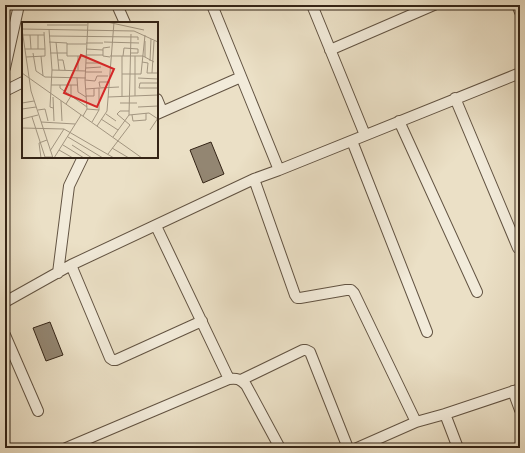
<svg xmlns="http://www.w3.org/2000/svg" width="525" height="453" font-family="'Old Standard TT',serif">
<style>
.building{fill:#938672;stroke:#342416}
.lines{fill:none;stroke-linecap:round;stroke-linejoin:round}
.street-casing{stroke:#625342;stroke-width:12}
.street{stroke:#f2ebda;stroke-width:10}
.inset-road{fill:none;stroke:#a29580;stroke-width:1}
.view{fill:#d62828;fill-opacity:0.15;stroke:#d62828;stroke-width:2}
.inset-edge{fill:none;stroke:#342416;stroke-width:2}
</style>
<rect width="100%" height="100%" fill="#ebe0c6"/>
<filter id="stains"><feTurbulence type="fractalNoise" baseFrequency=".005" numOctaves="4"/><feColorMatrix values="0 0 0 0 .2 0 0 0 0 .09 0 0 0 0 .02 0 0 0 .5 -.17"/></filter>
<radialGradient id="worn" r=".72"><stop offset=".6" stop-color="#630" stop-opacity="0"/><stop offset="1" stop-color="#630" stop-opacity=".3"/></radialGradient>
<path class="building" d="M 211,142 L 224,174 L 203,183 L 190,150 Z
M 50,322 L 63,355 L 46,361 L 33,328 Z"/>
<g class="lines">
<g class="street-casing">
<path id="street" d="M 117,5 L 125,23
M 212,5 L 279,170
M 312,5 L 365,135
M 517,5 L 520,12
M 330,50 L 434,5
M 5,68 L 19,5
M 5,91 L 23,82
M 455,98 L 518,248
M 157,99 L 162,111
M 157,114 L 241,77
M 399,121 L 477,292
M 352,141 L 427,332
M 254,179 L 295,295 L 297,298 L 300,298 L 346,290 L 351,290 L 354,293 L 416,422
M 156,226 L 229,379
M 71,265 L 110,358 L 113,360 L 116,360 L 202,321
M 58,273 L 69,186 L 83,157
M 5,302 L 71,265 L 254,179 L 279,170 L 520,73
M 5,335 L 38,411
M 241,380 L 303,350 L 306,350 L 310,352 L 348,448
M 513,391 L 520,410
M 445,414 L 458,448
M 66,448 L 229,379 C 237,378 240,379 246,385 L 280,448
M 357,448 L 416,422 L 445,414 L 520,389"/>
</g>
<use href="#street" class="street"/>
</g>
<g transform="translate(22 22)">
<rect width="136" height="136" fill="#ebe0c6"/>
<path class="inset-road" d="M 85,0 L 122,8M 25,3 L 65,3M 0,7 L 112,9 L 136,20M 0,7 L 9,69 L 31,136M 27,7 L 30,48 L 28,85 L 31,86M 1,13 L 22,13M 8,13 L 9,27M 16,13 L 16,27M 27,14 L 116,15 L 116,18M 27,20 L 45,21 L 45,34 L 64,34M 34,20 L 37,48M 82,20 L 117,21M 64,21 L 81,21M 45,22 L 64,22M 3,27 L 23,27 L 22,10M 64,27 L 81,28M 11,31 L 14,49 L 23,55 L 64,56M 28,31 L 45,31M 64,33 L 81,33M 19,34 L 21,54M 56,34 L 56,48M 88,34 L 121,34 L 132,40M 101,34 L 102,26 L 116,27 L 116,31 L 108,31M 4,35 L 23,34 L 23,27M 88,35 L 81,34 L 81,26 L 88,25M 123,35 L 123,19M 36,38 L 41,38 L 43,48M 128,39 L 129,17M 120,40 L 126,41 L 125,51 L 136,51M 64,41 L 77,41M 64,46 L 79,45M 30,48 L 64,49M 64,50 L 80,50M 0,51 L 120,136M 130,51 L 132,19M 100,52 L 119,52 L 123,13M 55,56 L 56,70 L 64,75M 116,56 L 136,57M 63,58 L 73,59 L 75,54 L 86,54M 136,61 L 118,61 L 117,66 L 136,66M 29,63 L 56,63M 38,63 L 38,66 L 65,85M 78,65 L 77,60 L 86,60M 64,67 L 77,66M 64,74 L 72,74 L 72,66M 113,74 L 113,34M 31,75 L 32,99M 86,75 L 136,73M 100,75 L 100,34M 39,79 L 40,99M 0,81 L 12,79M 98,81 L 115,81M 44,82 L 49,74 L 49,63M 116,85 L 136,84M 0,87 L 14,85M 65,87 L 77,88M 16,88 L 23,87 L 26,99M 84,92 L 94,99M 107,93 L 127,91 L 136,97M 110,93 L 111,99 L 124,98 L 124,91M 61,94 L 65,87 L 63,58 L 66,0M 10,95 L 23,135 L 31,135M 0,97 L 16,93M 79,97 L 96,108M 19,100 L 53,102M 70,100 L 77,88 L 77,66 L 97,65M 75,104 L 85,89 L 92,0M 0,106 L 42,107 L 92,136M 128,108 L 136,96M 46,115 L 81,136M 91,115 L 107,93 L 109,12M 41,123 L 62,136M 50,123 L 70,136M 90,126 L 107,136M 37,128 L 51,136M 28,129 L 42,107M 86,132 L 108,103 L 95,92 L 98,89 L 107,89M 19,136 L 17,121 L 25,118M 32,136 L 59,93"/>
<path class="view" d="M 59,33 L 92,47 L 75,85 L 42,71 Z"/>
<rect width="136" height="136" class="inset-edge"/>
</g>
<rect width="525" height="453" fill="none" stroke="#ebe0c6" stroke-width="20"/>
<rect x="6" y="6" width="513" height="441" fill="none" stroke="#342416" stroke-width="2"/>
<rect x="10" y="10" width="505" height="433" fill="none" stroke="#342416"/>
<rect width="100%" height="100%" filter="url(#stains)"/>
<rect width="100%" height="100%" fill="url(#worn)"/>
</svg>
